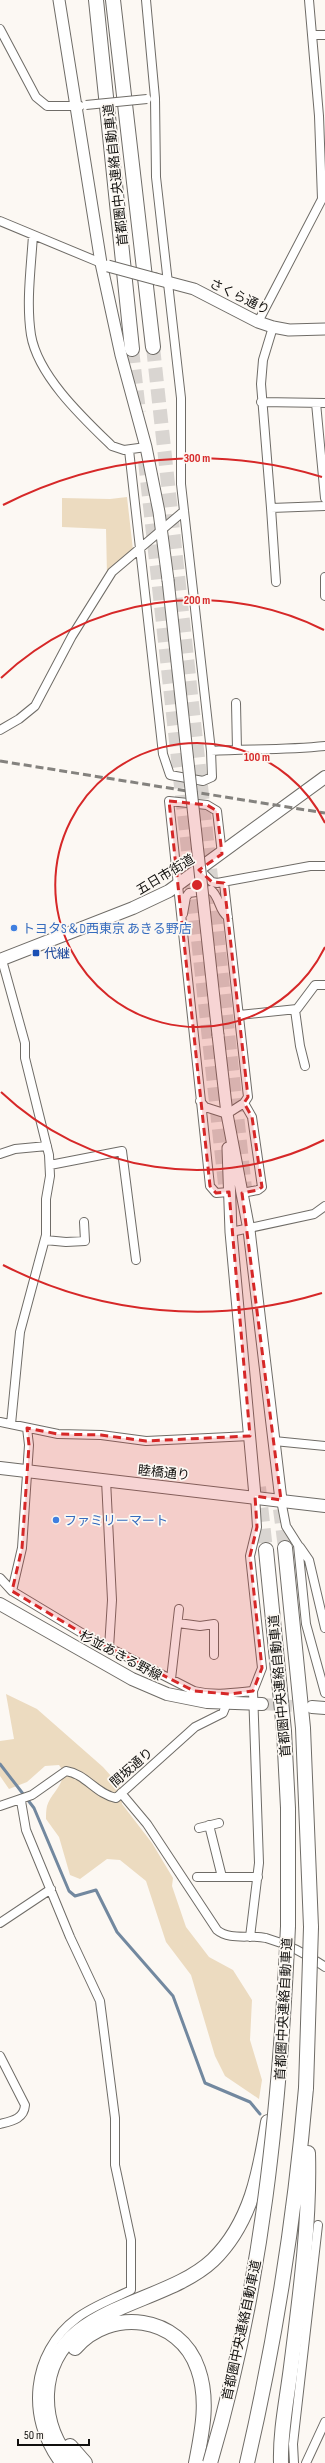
<svg xmlns="http://www.w3.org/2000/svg" width="325" height="2463" font-family="'Sofia Sans Condensed','Noto Sans JP',sans-serif">
<style>
.green{fill:#ecdbc0}
.lines{fill:none;stroke-linecap:round;stroke-linejoin:round}
.stream{stroke:#72889f;stroke-width:3}
.primary-tunnel{stroke:#d9d5d1;stroke-width:12;stroke-dasharray:12 6;stroke-linecap:butt}
.highway-tunnel{stroke:#d9d5d1;stroke-width:14;stroke-dasharray:14 7;stroke-linecap:butt}
.street-casing{stroke:#6f6c67;stroke-width:10}
.secondary-casing{stroke:#6f6c67;stroke-width:13}
.primary-casing{stroke:#6f6c67;stroke-width:14}
.highway-casing{stroke:#6f6c67;stroke-width:16}
.street{stroke:#fff;stroke-width:8}
.secondary{stroke:#fff;stroke-width:11}
.primary{stroke:#fff;stroke-width:12}
.highway{stroke:#fff;stroke-width:14}
.rail{stroke:#84827e;stroke-width:3;stroke-dasharray:8 4;stroke-linecap:butt}
.street-bridge-casing{stroke:#6f6c67;stroke-width:10;stroke-linecap:butt}
.secondary-bridge-casing{stroke:#6f6c67;stroke-width:13;stroke-linecap:butt}
.highway-bridge-casing{stroke:#6f6c67;stroke-width:16;stroke-linecap:butt}
.street-bridge{stroke:#fff;stroke-width:8}
.secondary-bridge{stroke:#fff;stroke-width:11}
.highway-bridge{stroke:#fff;stroke-width:14}
.marked{fill:#d62828;fill-opacity:0.2;stroke:#d62828;stroke-width:3;stroke-dasharray:8 5;stroke-linejoin:round}
.ring{fill:none;stroke:#d62828;stroke-width:2}
.shop-dot{fill:#3f7fe0;stroke:#fcf8f3;stroke-width:1.5}
.transit-dot{fill:#1a4fb4;stroke:#fcf8f3;stroke-width:1.5}
.labels{text-anchor:middle;stroke-width:3.5;stroke-linejoin:round;paint-order:stroke}
.street-label{font-size:13px;fill:#11100e;stroke:#fcf8f3}
.shop-label{font-size:13px;fill:#366cbe;stroke:#fcf8f3;text-anchor:start}
.transit-label{font-size:13px;fill:#164399;stroke:#fcf8f3;text-anchor:start}
.centre{fill:#d62828;stroke:#fcf8f3;stroke-width:2}
.ring-label{font-size:12px;text-anchor:middle;font-weight:bold;fill:#d62828;stroke:#fcf8f3;stroke-width:3.5;stroke-linejoin:round;paint-order:stroke}
</style>
<rect width="100%" height="100%" fill="#fcf8f3"/>
<path class="green" d="M 127,497 L 133,550 L 107,575 L 106,529 L 62,527 L 62,498 L 110,499 Z
M 6,1694 L 37,1709 L 103,1767 L 120,1786 L 122,1804 L 152,1843 L 173,1878 L 172,1886 L 186,1927 L 209,1957 L 233,1970 L 252,2000 L 250,2040 L 262,2080 L 259,2099 L 225,2076 L 215,2056 L 191,1975 L 166,1942 L 146,1881 L 120,1860 L 107,1859 L 80,1879 L 70,1875 L 59,1837 L 46,1819 C 46,1815 46,1810 47,1806 C 51,1792 71,1780 59,1765 L 45,1766 L 27,1782 L 9,1789 L 0,1776 L 0,1741 L 14,1739 Z"/>
<g class="lines">
<path class="stream" d="M 0,1764 L 34,1808 L 69,1891 L 75,1896 L 96,1890 L 117,1932 L 173,1996 L 205,2083 L 250,2102 L 260,2114"/>
<path class="primary-tunnel" d="M 262,1704 L 310,1707"/>
<path class="highway-tunnel" d="M 153,347 L 245,1188
M 132,349 L 139,412
M 145,461 L 225,1184
M 259,1487 L 266,1550
M 280,1509 L 285,1548"/>
<g class="street-casing">
<path id="street" d="M 0,29 L 36,97 L 47,106 L 80,106
M 314,35 L 325,35
M 0,221 L 101,263
M 33,235 C 31,268 26,302 31,335 C 38,376 83,418 112,446 L 124,450 L 146,447
M 258,322 L 322,199 L 319,116 L 309,0
M 273,327 L 263,360 L 261,384 L 271,508 L 325,506
M 261,402 L 325,403
M 316,403 L 325,498
M 129,450 L 163,754 L 170,775 L 203,781 L 212,777 L 211,751 L 181,484 L 181,398 L 156,177 L 155,98 L 146,0
M 271,508 L 276,582
M 325,577 L 325,596
M 236,703 L 237,750
M 0,730 L 19,719 L 35,706 L 72,636 L 112,572 L 184,511
M 211,751 C 249,749 287,750 325,746
M 222,854 L 217,811 L 207,805 L 169,801 L 210,1186 L 216,1193 L 229,1192
M 200,870 L 212,882 L 217,883 L 310,866 L 325,866
M 183,914 L 186,897 L 189,893 L 211,890 C 220,897 218,910 228,917
M 2,960 L 25,1043 L 25,1058 L 49,1155 L 50,1176 L 46,1199 L 46,1235 L 20,1332 L 11,1424
M 295,1010 L 300,1046 L 305,1066
M 239,1015 L 297,1009 L 315,985 L 325,985
M 200,1101 L 205,1107 L 227,1114 L 244,1103 L 248,1097 L 224,883
M 0,1154 L 15,1149 L 47,1146
M 50,1165 L 122,1151 L 136,1260
M 242,1193 L 258,1190 L 262,1187 L 252,1117 L 244,1103
M 231,1232 L 314,1214 L 325,1206
M 45,1240 L 66,1242 L 85,1241 L 84,1222
M 0,1422 L 58,1434 L 101,1435 L 146,1441 L 250,1436
M 27,1428 L 29,1445 L 22,1548 L 12,1591 L 90,1638 L 194,1691 C 215,1696 233,1693 253,1691
M 274,1441 L 325,1446
M 106,1480 L 112,1600 L 109,1648
M 281,1500 L 286,1526 L 298,1545 L 306,1624 L 325,1693
M 300,1547 L 309,1560 L 325,1628
M 0,1578 L 12,1591
M 178,1623 L 200,1626 L 214,1624 L 214,1655
M 171,1679 L 179,1609
M 121,1793 L 147,1824 L 217,1930 C 230,1941 250,1934 266,1938 C 287,1944 307,1954 325,1967
M 21,1801 L 26,1830 L 70,1937 L 100,2001 L 115,2118 L 115,2165 L 131,2240 L 131,2290 C 113,2299 93,2306 77,2318 C 30,2353 25,2418 59,2463
M 0,1806 L 32,1795 L 66,1771 C 86,1774 96,1794 116,1798 L 195,1727 L 223,1713 L 227,1703
M 209,1825 L 222,1877
M 199,1828 L 219,1823
M 197,1877 L 258,1877
M 0,1923 L 51,1889
M 250,1937 L 259,1863 L 253,1691 L 262,1668 L 250,1556 L 257,1527 L 255,1496
M 0,2056 L 25,2105 C 24,2119 12,2121 0,2124
M 294,2463 L 293,2444 L 318,2225
M 306,2463 L 325,2422"/>
</g>
<g class="secondary-casing">
<path id="secondary" d="M 59,0 L 101,263 L 121,355 L 146,447 L 159,512 L 168,580
M 156,279 L 194,289 L 258,322 L 273,327 L 289,330 L 325,329
M 218,1035 L 227,1114 L 249,1230 L 281,1500
M 228,1148 L 231,1232 L 255,1496"/>
</g>
<g class="primary-casing">
<path id="primary" d="M 0,960 L 133,908 L 169,891 L 325,777
M 0,1468 L 325,1506
M 0,1604 L 132,1679 L 167,1694 L 207,1702 L 262,1704
M 312,1707 L 325,1708"/>
</g>
<g class="highway-casing">
<path id="highway" d="M 96,0 L 132,349
M 113,0 L 153,347
M 285,1548 L 303,1728 L 311,1927
M 266,1550 L 284,1731 L 288,1808 L 288,1926
M 75,2348 C 110,2307 180,2315 198,2369 C 209,2400 202,2432 196,2463
M 70,2446 L 85,2463
M 72,2463 C 55,2443 46,2420 47,2394 C 51,2304 162,2308 213,2260 C 251,2223 260,2172 268,2122
M 247,2463 C 276,2338 295,2216 306,2088
M 281,2463 C 280,2431 287,2399 291,2367 C 300,2296 310,2224 308,2153"/>
</g>
<use href="#street" class="street"/>
<use href="#secondary" class="secondary"/>
<use href="#primary" class="primary"/>
<use href="#highway" class="highway"/>
<path class="rail" d="M 0,761 L 325,813"/>
<g class="street-bridge-casing">
<path id="street-bridge" d="M 86,105 L 147,99"/>
</g>
<g class="secondary-bridge-casing">
<path id="secondary-bridge" d="M 108,266 L 156,279
M 168,580 L 218,1035"/>
</g>
<g class="highway-bridge-casing">
<path id="highway-bridge" d="M 306,2088 L 311,1927
M 210,2463 C 262,2288 280,2107 288,1926"/>
</g>
<use href="#street-bridge" class="street-bridge"/>
<use href="#secondary-bridge" class="secondary-bridge"/>
<use href="#highway-bridge" class="highway-bridge"/>
</g>
<path class="marked" d="M 169,801 L 207,805 L 217,811 L 222,854 L 199,870 L 212,882 L 224,883 L 248,1097 L 244,1103 L 252,1117 L 262,1187 L 258,1190 L 242,1193 L 281,1500 L 255,1496 L 257,1527 L 250,1556 L 262,1668 L 253,1691 L 229,1694 L 194,1691 L 90,1638 L 12,1591 L 22,1548 L 29,1445 L 27,1428 L 58,1434 L 101,1435 L 146,1441 L 250,1436 L 229,1192 L 216,1193 L 210,1186 Z"/>
<g class="ring">
<path d="M325 947A142 142 0 1 1 325 823"/>
<path d="M324 1140A285 285 0 0 1 1 1092M1 678A285 285 0 0 1 324 630"/>
<path d="M322 1293A427 427 0 0 1 3 1265M3 505A427 427 0 0 1 322 477"/>
</g>
<g class="shop-dot">
<circle cx="14" cy="928" r="4"/>
<circle cx="56" cy="1520" r="4"/>
</g>
<rect class="transit-dot" x="32" y="949" width="8" height="8" rx="2"/>
<g class="labels">
<g class="street-label">
<text transform="translate(115 175) rotate(-96)" y="5">首都圏中央連絡自動車道</text>
<text transform="translate(240 296) rotate(26)" y="5">さくら通り</text>
<text transform="translate(165 874) rotate(-31)" y="5">五日市街道</text>
<text transform="translate(164 1472) rotate(6)" y="5">睦橋通り</text>
<text transform="translate(121 1655) rotate(28)" y="5">杉並あきる野線</text>
<text transform="translate(279 1686) rotate(-95)" y="5">首都圏中央連絡自動車道</text>
<text transform="translate(131 1767) rotate(-41)" y="5">間坂通り</text>
<text transform="translate(283 2009) rotate(-87)" y="5">首都圏中央連絡自動車道</text>
<text transform="translate(241 2330) rotate(-78)" y="5">首都圏中央連絡自動車道</text>
</g>
<g class="shop-label">
<text x="22" y="933">トヨタS＆D西東京 あきる野店</text>
<text x="64" y="1525">ファミリーマート</text>
</g>
<g class="transit-label">
<text x="44" y="958">代継</text>
</g>
</g>
<circle cx="197" cy="885" r="6" class="centre"/>
<g class="ring-label">
<text x="197" y="462">300 m</text>
<text x="197" y="604">200 m</text>
<text x="257" y="761">100 m</text>
</g>
<path d="M18 2439v6h71v-6" fill="none" stroke="#11100e" stroke-width="2"/>
<text x="24" y="2439" font-size="12" fill="#11100e" stroke="#fcf8f3" stroke-width="3" paint-order="stroke">50 m</text>
</svg>
